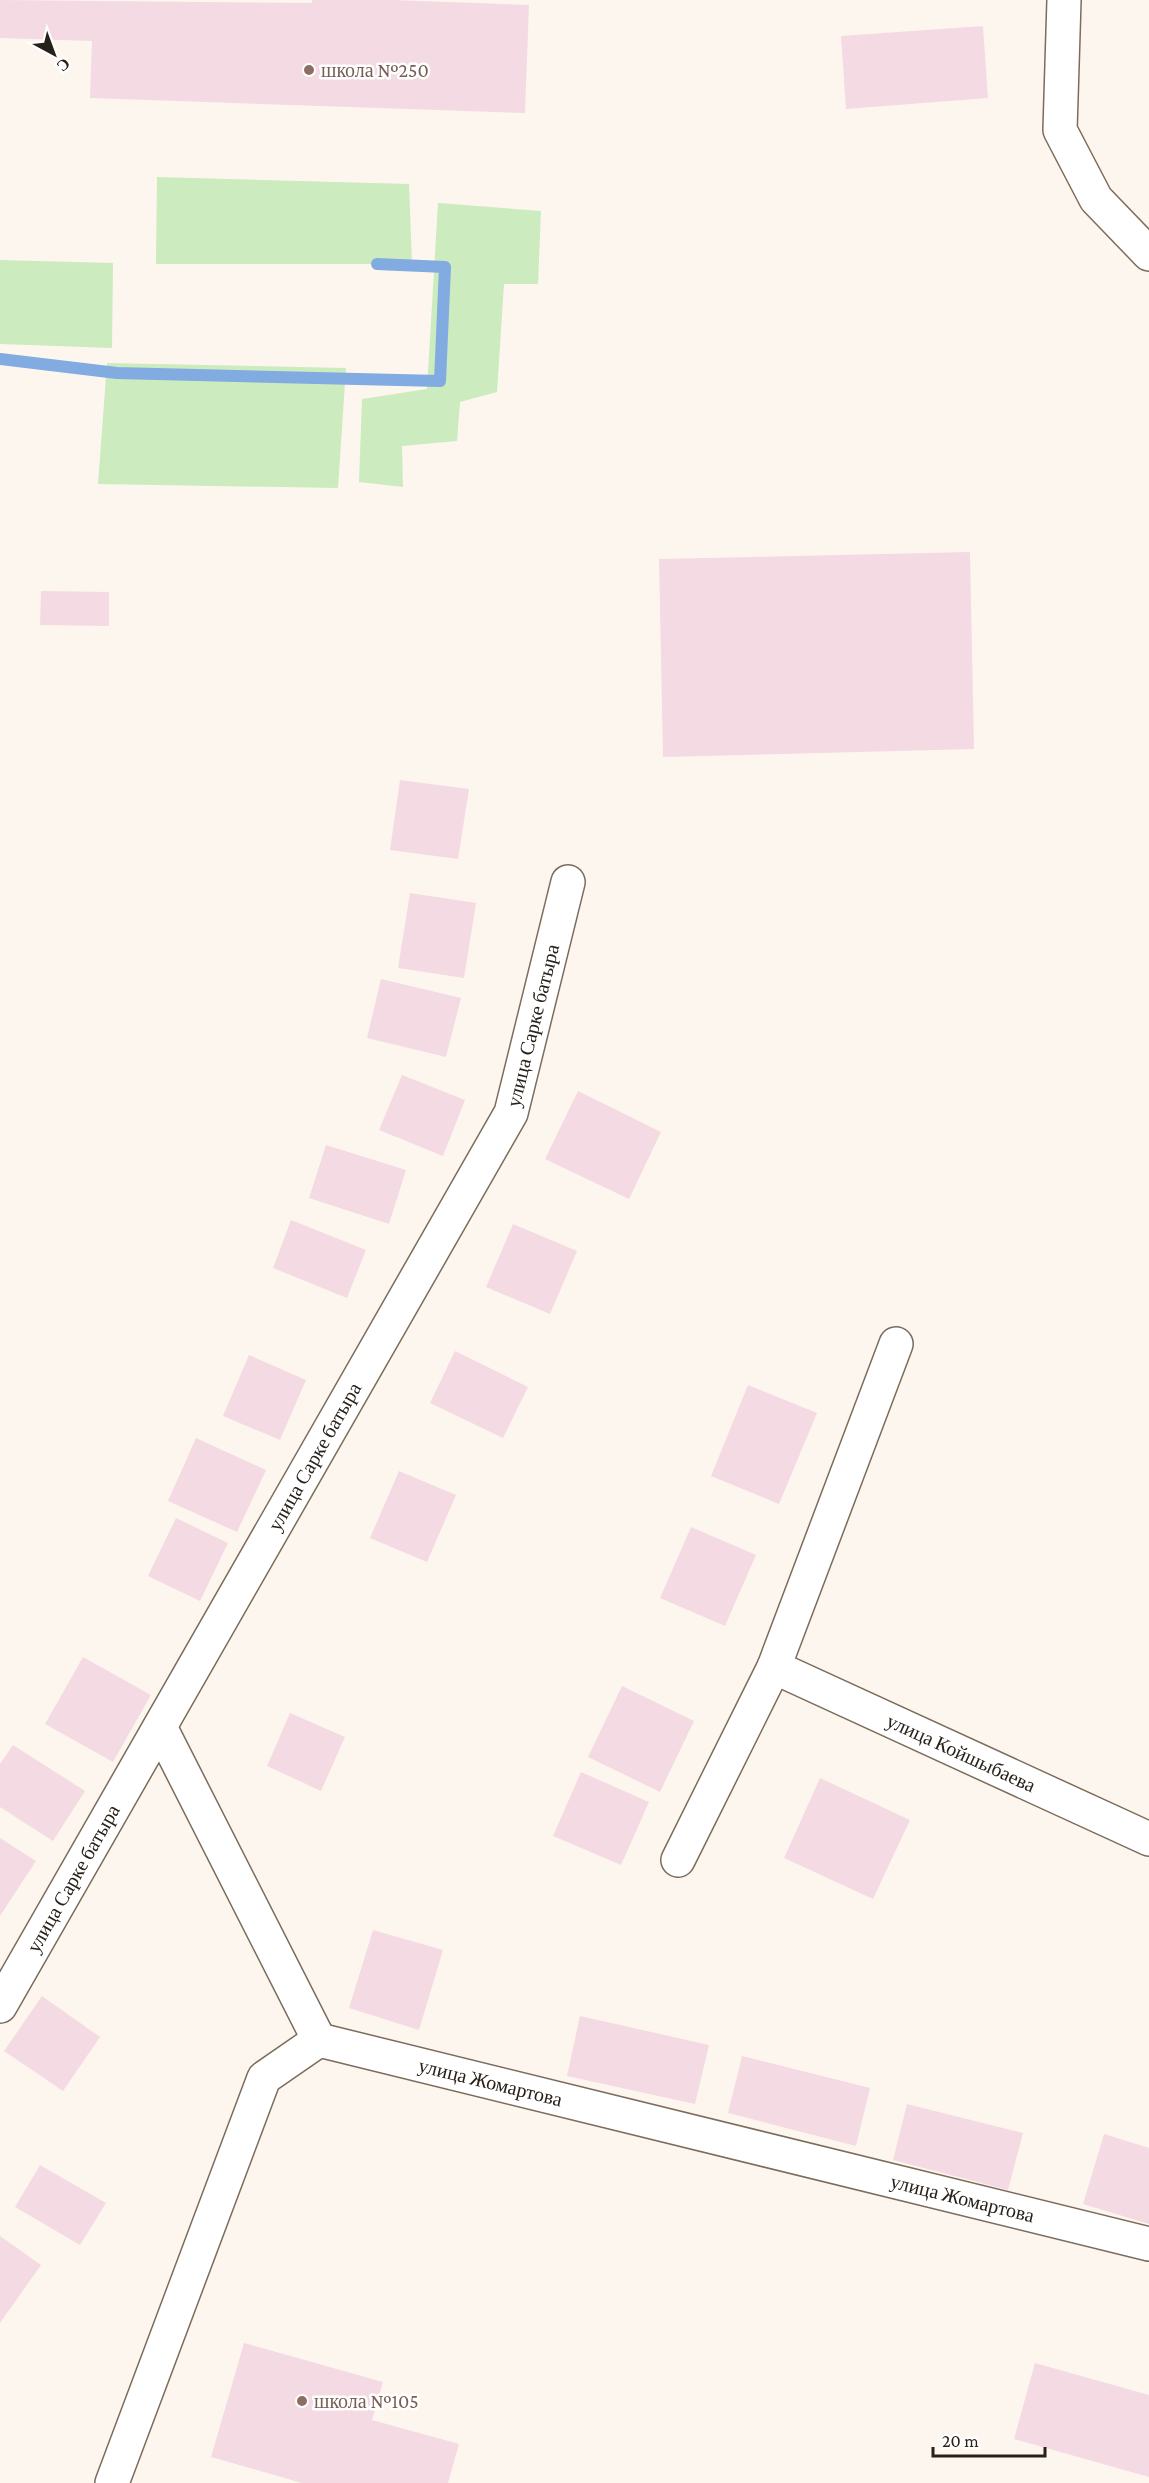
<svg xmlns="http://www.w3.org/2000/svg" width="1149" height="2483" font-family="'Crimson Pro',serif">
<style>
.green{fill:#ccebbf}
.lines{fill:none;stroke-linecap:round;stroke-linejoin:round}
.stream{stroke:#81abe1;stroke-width:12}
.building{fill:#f4dae3}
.minor-casing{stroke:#7b6c5b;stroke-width:36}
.minor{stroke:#fff;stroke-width:33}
.education-dot{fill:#8d6e63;stroke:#fff;stroke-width:2}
.labels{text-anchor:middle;stroke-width:5;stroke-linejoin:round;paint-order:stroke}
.education-label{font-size:20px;fill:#785e54;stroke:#fff;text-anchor:start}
.street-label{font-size:20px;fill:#28211a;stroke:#fff}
</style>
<rect width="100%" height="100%" fill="#fdf6ee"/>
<path class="green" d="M 157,177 L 409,184 L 412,264 L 156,264 Z
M 438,203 L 541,211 L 538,284 L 504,284 L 497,392 L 460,402 L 457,441 L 402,446 L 403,487 L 359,482 L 362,399 L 427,389 Z
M 0,260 L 113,263 L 112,348 L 0,344 Z
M 107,363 L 346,368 L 338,488 L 98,484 Z"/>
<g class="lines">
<path class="stream" d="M 0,359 L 117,373 L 440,381 L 445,267 L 377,264"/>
</g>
<path class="building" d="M 0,0 L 312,3 L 312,0 L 393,0 L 529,5 L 525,113 L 90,98 L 92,41 L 0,38 Z
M 983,26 L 988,98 L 846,109 L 841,36 Z
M 970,552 L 974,749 L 663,757 L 659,559 Z
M 41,591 L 109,592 L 109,626 L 40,625 Z
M 400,780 L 469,789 L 458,859 L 390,850 Z
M 410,893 L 476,903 L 464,978 L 398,968 Z
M 381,979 L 461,998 L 446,1057 L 367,1038 Z
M 402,1075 L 465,1100 L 443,1156 L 379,1130 Z
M 578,1091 L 661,1132 L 629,1199 L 545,1159 Z
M 326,1145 L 406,1170 L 389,1224 L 309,1198 Z
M 291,1220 L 366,1250 L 347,1298 L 273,1268 Z
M 513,1224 L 577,1251 L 550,1314 L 486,1287 Z
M 455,1351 L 528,1387 L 503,1438 L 430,1403 Z
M 249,1355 L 306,1380 L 280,1440 L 223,1416 Z
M 748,1385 L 817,1413 L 779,1504 L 711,1476 Z
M 196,1438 L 266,1470 L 237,1532 L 168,1501 Z
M 399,1471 L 456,1495 L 427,1562 L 370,1538 Z
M 176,1518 L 228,1543 L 200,1601 L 148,1576 Z
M 691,1527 L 756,1555 L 725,1626 L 660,1598 Z
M 83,1657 L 151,1695 L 113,1762 L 45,1724 Z
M 622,1686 L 694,1721 L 660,1792 L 588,1757 Z
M 290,1713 L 345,1737 L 321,1791 L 267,1766 Z
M 13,1745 L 85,1791 L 53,1841 L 0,1807 L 0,1764 Z
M 581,1772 L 649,1802 L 621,1865 L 553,1836 Z
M 820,1778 L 910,1820 L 873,1899 L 784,1858 Z
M 0,1838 L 36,1861 L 0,1916 Z
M 373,1930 L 443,1950 L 419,2030 L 349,2008 Z
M 42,1996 L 100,2037 L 63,2091 L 4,2051 Z
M 580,2016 L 709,2045 L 695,2104 L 567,2076 Z
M 742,2056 L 870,2088 L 856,2146 L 728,2113 Z
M 907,2104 L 1023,2133 L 1008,2190 L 893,2160 Z
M 1104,2134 L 1149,2148 L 1149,2224 L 1083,2204 Z
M 40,2165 L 106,2203 L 80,2245 L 15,2207 Z
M 0,2236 L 41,2265 L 0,2323 Z
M 244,2343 L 383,2382 L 372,2420 L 459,2444 L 448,2483 L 302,2483 L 211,2457 Z
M 1035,2363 L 1149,2395 L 1149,2477 L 1014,2439 Z"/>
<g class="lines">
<g class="minor-casing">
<g id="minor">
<path d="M 1064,0 L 1060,130 L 1096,199 L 1149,254"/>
<path id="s1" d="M 774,1667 L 1149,1839"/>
<path d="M 160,1727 L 319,2040"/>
<path d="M 678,1860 L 774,1667 L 896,1344"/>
<path id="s2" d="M 0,2006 L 511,1113 L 568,882"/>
<path id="s3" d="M 112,2483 L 264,2078 L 319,2040 L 1149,2244"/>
</g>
</g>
<use href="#minor" class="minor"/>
</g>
<g class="education-dot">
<circle cx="309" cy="70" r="6"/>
<circle cx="302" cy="2401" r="6"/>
</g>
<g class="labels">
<g class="education-label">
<text x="321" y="77">школа №250</text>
<text x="314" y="2408">школа №105</text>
</g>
<g class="street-label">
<text dy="7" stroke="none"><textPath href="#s2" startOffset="1119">улица Сарке батыра</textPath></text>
<text dy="7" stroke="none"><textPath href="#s2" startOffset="633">улица Сарке батыра</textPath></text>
<text dy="7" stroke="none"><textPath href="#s1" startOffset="206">улица Койшыбаева</textPath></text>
<text dy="7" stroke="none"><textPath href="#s2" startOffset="147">улица Сарке батыра</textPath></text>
<text dy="7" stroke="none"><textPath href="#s3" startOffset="676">улица Жомартова</textPath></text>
<text dy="7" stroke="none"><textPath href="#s3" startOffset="1162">улица Жомартова</textPath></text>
</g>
</g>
<g transform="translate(54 54) rotate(139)" stroke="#ffffff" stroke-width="4.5" paint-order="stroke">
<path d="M0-4.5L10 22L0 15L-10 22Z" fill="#28211a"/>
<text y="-9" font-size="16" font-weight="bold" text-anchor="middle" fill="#28211a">С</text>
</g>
<path d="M933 2447v9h112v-9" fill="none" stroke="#28211a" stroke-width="3"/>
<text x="942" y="2447" font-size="18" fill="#28211a" stroke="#ffffff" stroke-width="4.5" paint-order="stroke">20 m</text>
</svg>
